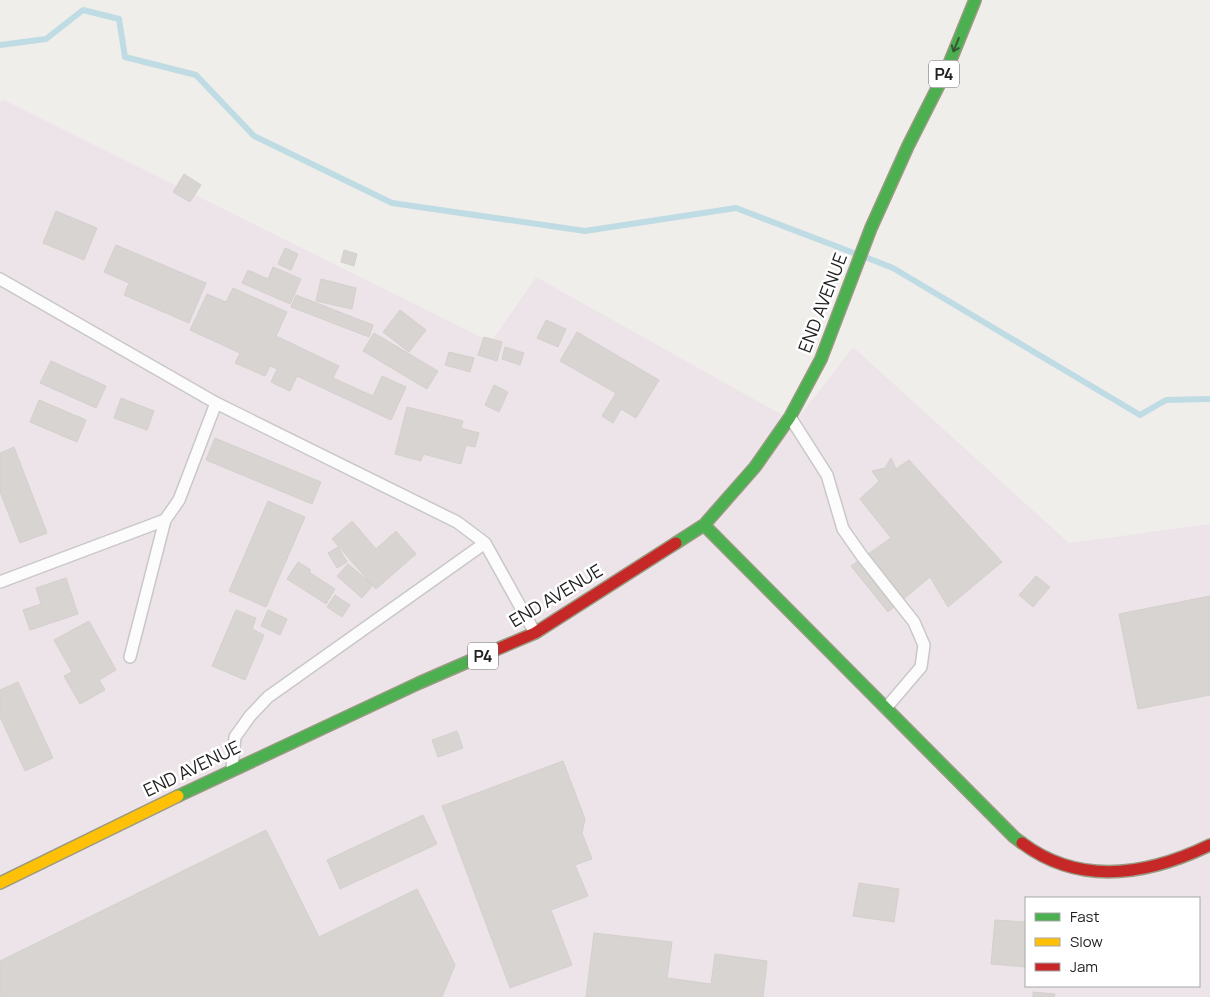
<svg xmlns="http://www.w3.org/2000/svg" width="1210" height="997" font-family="Manrope,sans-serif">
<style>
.industrial{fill:#ede4e9;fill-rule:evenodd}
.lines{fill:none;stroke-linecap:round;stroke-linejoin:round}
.stream{stroke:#bfdbe3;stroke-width:6}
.building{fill:#d7d4d2;stroke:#d3d0cc}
.lane-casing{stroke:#c9c8c7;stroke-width:14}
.fast-casing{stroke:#999a82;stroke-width:14}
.slow-casing{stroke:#999a82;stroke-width:14}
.jam-casing{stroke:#999a82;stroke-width:14}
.lane{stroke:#fdfcfc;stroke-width:11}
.fast{stroke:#4caf50;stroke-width:11}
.slow{stroke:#ffc107;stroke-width:11}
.jam{stroke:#c62828;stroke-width:11}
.oneway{stroke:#335a34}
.labels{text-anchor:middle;stroke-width:5;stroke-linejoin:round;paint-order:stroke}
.shield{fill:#fff;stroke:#646464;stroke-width:1}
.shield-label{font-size:16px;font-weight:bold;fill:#222}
.street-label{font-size:18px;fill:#222;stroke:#fff}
</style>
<rect width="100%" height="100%" fill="#f0eeeb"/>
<path class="industrial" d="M 4,100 L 491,342 L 536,277 L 795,422 L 853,347 L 1069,543 L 1210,524 L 1210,997 L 0,997 L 0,102 ZM 1026,898 L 1199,898 L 1199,986 L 1026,986 Z"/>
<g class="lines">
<path class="stream" d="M 0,45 L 46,39 L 83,10 L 119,19 L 125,57 L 196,75 L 254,136 L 392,203 L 585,231 L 736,208 L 854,253
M 865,257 L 893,268 L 1140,415 L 1166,400 L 1210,399"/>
</g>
<path class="building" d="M 184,174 L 201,185 L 190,202 L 173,192 Z
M 56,211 L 97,228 L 84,260 L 43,243 Z
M 116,245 L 206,283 L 189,323 L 124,295 L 129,283 L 104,272 Z
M 285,248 L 298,254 L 291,270 L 278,264 Z
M 344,250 L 357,254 L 354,266 L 341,262 Z
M 273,267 L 301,279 L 290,304 L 242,283 L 248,270 L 268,279 Z
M 321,279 L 356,288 L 352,309 L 316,301 Z
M 233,288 L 287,312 L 276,336 L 339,366 L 333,378 L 373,396 L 382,376 L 406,387 L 391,420 L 297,376 L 290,391 L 271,382 L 277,369 L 270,366 L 265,376 L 235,363 L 240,353 L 190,330 L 207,294 L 226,302 Z
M 296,295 L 373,325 L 369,337 L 291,307 Z
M 400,310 L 426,330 L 409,352 L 383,332 Z
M 546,320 L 566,329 L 558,347 L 537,338 Z
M 577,332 L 659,380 L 636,418 L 621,409 L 613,423 L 602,416 L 616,393 L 560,361 Z
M 374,333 L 438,371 L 427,389 L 363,351 Z
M 484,337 L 502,342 L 497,361 L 478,355 Z
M 505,347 L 524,353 L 520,365 L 502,359 Z
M 449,352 L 474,358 L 470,372 L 445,365 Z
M 51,361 L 106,386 L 96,408 L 40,383 Z
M 494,385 L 508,392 L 499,412 L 485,405 Z
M 121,398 L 154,411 L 147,430 L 114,418 Z
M 39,400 L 86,420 L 77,442 L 30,422 Z
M 407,407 L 463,421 L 461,428 L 479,433 L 475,447 L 466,445 L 461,464 L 423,454 L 421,461 L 395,454 Z
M 215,438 L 321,482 L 312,504 L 206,460 Z
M 14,447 L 47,533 L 20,543 L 0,492 L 0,453 Z
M 891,458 L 896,469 L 909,460 L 1002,562 L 948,607 L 930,577 L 888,612 L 851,566 L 891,538 L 860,499 L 879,481 L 872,471 L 885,468 Z
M 268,501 L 305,517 L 266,607 L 229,591 Z
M 352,521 L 376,549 L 396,531 L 416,554 L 376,589 L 332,539 Z
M 338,547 L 347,562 L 337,568 L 328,553 Z
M 298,562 L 311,570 L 309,572 L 335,589 L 326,604 L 287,579 Z
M 348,564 L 373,585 L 362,598 L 337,576 Z
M 1036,576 L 1050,587 L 1033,607 L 1019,595 Z
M 66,578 L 78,614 L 30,630 L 23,610 L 41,604 L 36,588 Z
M 335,595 L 350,605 L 342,617 L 327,607 Z
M 1210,596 L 1210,695 L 1138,709 L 1119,614 Z
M 236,610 L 256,618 L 252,629 L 264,635 L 245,680 L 212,666 Z
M 268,610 L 287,619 L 280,635 L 261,626 Z
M 89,621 L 116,670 L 99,680 L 105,690 L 80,704 L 64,676 L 72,672 L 54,640 Z
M 18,682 L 53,758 L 25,771 L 0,717 L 0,690 Z
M 457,731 L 463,748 L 438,757 L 432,740 Z
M 563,761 L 585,819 L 582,833 L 592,859 L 575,865 L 588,896 L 551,910 L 572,965 L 510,988 L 442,806 Z
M 423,815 L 437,844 L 340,889 L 327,860 Z
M 266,830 L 319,937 L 417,889 L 455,965 L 442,997 L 0,997 L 0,961 Z
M 859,883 L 899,889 L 894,922 L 853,916 Z
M 995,920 L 1026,922 L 1026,967 L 991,964 Z
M 594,933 L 672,942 L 667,978 L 711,984 L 715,954 L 767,961 L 763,997 L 586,997 Z
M 1033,992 L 1055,994 L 1054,997 L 1033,997 Z"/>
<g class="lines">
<g class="lane-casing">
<path id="lane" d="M 0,279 L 216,403 L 457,522 L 485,543 L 535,633
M 790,417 L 827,475 L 843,529 L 862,556 L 914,622 L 924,645 L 921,667 L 886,708
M 0,582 L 165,520
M 130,657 L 165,520 L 179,500 L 216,403
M 232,768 L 235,737 L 250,716 L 268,697 L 485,543"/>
</g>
<g class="fast-casing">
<path id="fast" d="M 704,525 L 1014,837 L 1022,843
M 676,543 L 704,525 L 755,467 L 790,417 L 821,359 L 871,228 L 908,146 L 947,69 L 975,0
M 178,796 L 419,683 L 481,656"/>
</g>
<g class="slow-casing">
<path id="slow" d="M 0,883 L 178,796"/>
</g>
<g class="jam-casing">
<path id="jam" d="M 481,656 L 535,633 L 676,543
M 1022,843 C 1081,887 1148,875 1210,845"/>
</g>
<use href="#lane" class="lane"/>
<use href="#fast" class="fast"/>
<use href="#slow" class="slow"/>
<use href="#jam" class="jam"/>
</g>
<defs><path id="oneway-shaft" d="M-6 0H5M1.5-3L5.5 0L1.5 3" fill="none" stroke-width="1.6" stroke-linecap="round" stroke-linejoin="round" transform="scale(1.25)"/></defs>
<use class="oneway" href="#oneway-shaft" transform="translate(956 45) rotate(112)"/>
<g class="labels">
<g class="shield">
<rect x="929" y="60.5" width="30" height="27" rx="4"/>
<rect x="468" y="642.5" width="30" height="27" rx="4"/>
</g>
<g class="shield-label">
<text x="944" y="80">P4</text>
<text x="483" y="662">P4</text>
</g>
<g class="street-label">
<text transform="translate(823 303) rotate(-69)" y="6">END AVENUE</text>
<text transform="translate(556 596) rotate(-31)" y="6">END AVENUE</text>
<text transform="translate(192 769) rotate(-26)" y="6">END AVENUE</text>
</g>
</g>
<rect x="1025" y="897" width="175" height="90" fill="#ffffff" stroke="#a7a7a7"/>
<rect x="1035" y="913" width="25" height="8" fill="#4caf50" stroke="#a7a7a7"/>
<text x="1070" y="922" font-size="15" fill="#222222">Fast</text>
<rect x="1035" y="938" width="25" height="8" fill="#ffc107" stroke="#a7a7a7"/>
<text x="1070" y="947" font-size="15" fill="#222222">Slow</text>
<rect x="1035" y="963" width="25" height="8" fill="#c62828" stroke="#a7a7a7"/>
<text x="1070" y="972" font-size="15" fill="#222222">Jam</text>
</svg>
